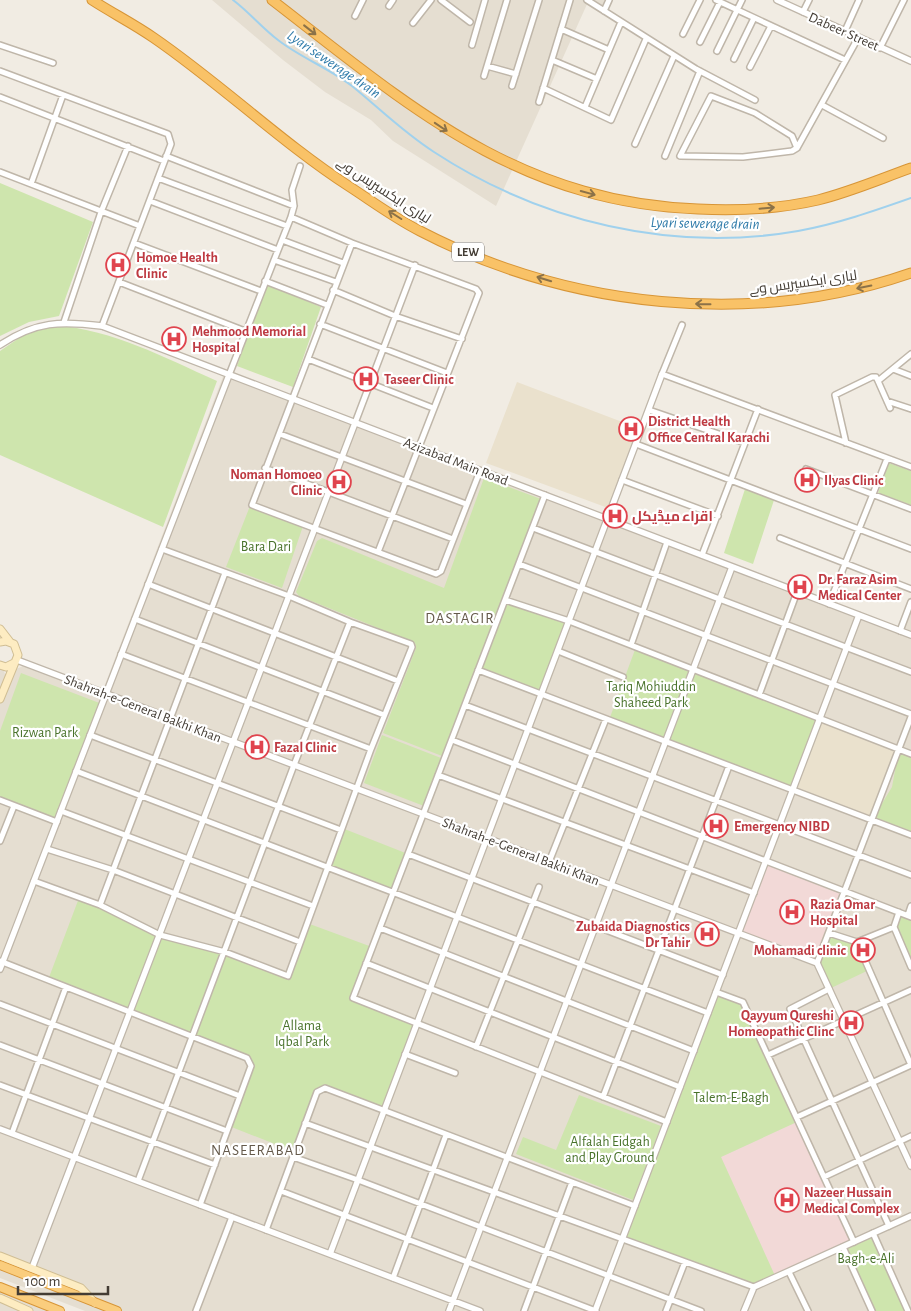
<svg xmlns="http://www.w3.org/2000/svg" width="911" height="1311" font-family="'Alegreya Sans',Cairo,sans-serif">
<style>
.residential{fill:#e5ded1}
.education{fill:#eae1cd}
.medical{fill:#f2d9d7}
.green{fill:#cee5ad}
.lines{fill:none;stroke-linecap:round;stroke-linejoin:round}
.stream{stroke:#a0d1ed;stroke-width:2}
.minor-casing{stroke:#bfb6a9;stroke-width:8}
.tertiary-casing{stroke:#bfb6a9;stroke-width:8}
.secondary-casing{stroke:#d0be94;stroke-width:9}
.trunk-casing{stroke:#d79537;stroke-width:10}
.motorway-casing{stroke:#d79537;stroke-width:11}
.minor{stroke:#fff;stroke-width:5}
.tertiary{stroke:#fff;stroke-width:5.5}
.secondary{stroke:#fdecc2;stroke-width:7}
.trunk{stroke:#facd7d;stroke-width:8}
.motorway{stroke:#f9c267;stroke-width:9}
.oneway{stroke:#8c7248}
.labels{text-anchor:middle;stroke-width:4.5;stroke-linejoin:round;paint-order:stroke}
.shield{fill:#fff;stroke:#7b7671;stroke-width:1}
.shield-label{font-size:12px;font-weight:bold;fill:#433c34}
.street-label{font-size:14px;fill:#433c34;stroke:#fff}
.health-label{font-size:14px;font-weight:bold;fill:#be3a42;stroke:#fff;text-anchor:start}
.park-label{font-size:14px;fill:#48722a;stroke:#fff}
.water-label{font-size:15px;font-style:italic;fill:#317caa;stroke:#fff}
.neighbourhood-label{font-size:15px;letter-spacing:1px;fill:#655a4b;stroke:#fff}
</style>
<rect width="100%" height="100%" fill="#f1ece3"/>
<path class="residential" d="M 212,0 L 609,0 L 605,10 L 588,2 L 496,206 L 393,141 L 371,120 L 325,92 L 283,60 Z
M 224,374 L 899,628 L 911,597 L 911,1311 L 85,1311 L 0,1278 L 0,660 L 5,674 L 23,666 L 101,695 Z
M 0,1286 L 60,1311 L 0,1311 Z"/>
<path class="education" d="M 517,382 L 638,428 L 608,508 L 486,463 Z
M 820,718 L 899,749 L 872,820 L 793,790 Z"/>
<path class="medical" d="M 766,861 L 845,891 L 817,963 L 738,934 Z
M 799,1121 L 854,1242 L 776,1278 L 721,1157 Z"/>
<path class="green" d="M 0,183 L 93,222 L 59,316 L 29,322 L 0,336 Z
M 266,284 L 321,307 L 293,387 L 237,366 Z
M 54,325 C 116,331 161,356 217,381 L 163,527 L 0,455 L 0,351 L 22,336 Z
M 889,463 L 911,471 L 911,505 L 878,493 Z
M 484,478 L 541,499 L 442,756 L 383,733 L 416,648 L 415,643 L 299,596 L 296,592 L 317,541 L 322,538 L 444,588 Z
M 746,486 L 775,497 L 753,564 L 724,553 Z
M 250,506 L 303,526 L 282,588 L 226,567 Z
M 505,600 L 569,621 L 541,694 L 478,670 Z
M 636,647 L 820,718 L 793,790 L 609,720 Z
M 21,673 L 102,704 L 57,822 L 0,800 L 0,731 Z
M 382,735 L 441,758 L 424,806 L 364,783 Z
M 899,749 L 911,754 L 911,835 L 872,820 L 892,787 Z
M 342,828 L 408,854 L 393,893 L 327,867 Z
M 79,898 L 160,935 L 225,952 L 287,976 L 307,923 L 372,947 L 353,998 L 417,1024 L 384,1111 L 325,1088 L 320,1090 L 295,1152 L 229,1126 L 250,1062 L 48,980 Z
M 901,915 L 911,919 L 911,958 L 897,927 Z
M 829,933 L 857,942 L 869,970 L 829,989 L 817,963 Z
M 716,992 L 743,1002 L 799,1121 L 721,1157 L 776,1278 L 754,1287 L 623,1239 Z
M 579,1095 L 661,1126 L 633,1200 L 516,1154 L 523,1137 L 556,1150 Z
M 873,1233 L 908,1311 L 872,1311 L 843,1247 Z"/>
<g class="lines">
<path class="stream" d="M 233,0 C 249,12 262,28 278,40 C 301,58 329,68 352,86 C 379,108 404,133 434,152 C 541,222 672,253 798,231 C 837,224 874,211 911,198"/>
<g class="minor-casing">
<path id="minor" d="M 441,0 L 470,22
M 587,0 L 696,69 L 755,100
M 716,0 L 845,60
M 389,6 L 393,0
M 604,11 L 609,0
M 803,12 L 809,0
M 355,16 L 363,0
M 413,23 L 431,0
M 561,29 L 609,50
M 845,31 L 859,0
M 683,34 L 700,0
M 700,42 L 720,2
M 0,45 L 53,63
M 472,45 L 485,0
M 880,48 L 904,0
M 717,51 L 742,0
M 734,59 L 754,18
M 552,60 L 597,79
M 487,66 L 516,74
M 750,67 L 771,26
M 0,71 L 168,134 L 171,144 L 102,326
M 484,76 L 507,0
M 512,86 L 539,0
M 543,88 L 611,120 L 646,39
M 0,97 L 164,161
M 539,102 L 570,0
M 822,105 L 883,138
M 585,107 L 621,22
M 635,144 L 674,56
M 797,148 L 792,136 L 755,113 L 711,96 L 680,156 L 743,157 L 792,151 L 797,148 L 858,38
M 166,156 L 294,206
M 665,156 L 700,71
M 0,172 L 140,226
M 158,178 L 287,226
M 31,184 L 63,95
M 150,201 L 278,250
M 291,217 L 352,243 L 476,289 L 479,293 L 378,552
M 282,240 L 343,263
M 134,243 L 261,291
M 352,243 L 252,505 L 436,574 L 441,571 L 480,471
M 274,260 L 336,282
M 265,281 L 327,305
M 119,282 L 245,331
M 333,290 L 395,316 L 462,339
M 64,322 L 101,212 L 128,146
M 320,324 L 447,373
M 682,325 L 662,374 L 911,467
M 308,359 L 433,408
M 893,369 L 911,376
M 229,375 L 291,217 L 294,206 L 292,190 L 300,166
M 887,401 L 911,409
M 890,408 L 878,381 L 911,354
M 649,410 L 745,443
M 355,423 L 415,265
M 280,434 L 466,504
M 846,443 L 835,395 L 872,377 L 876,377 L 878,381
M 636,444 L 911,549
M 265,468 L 453,539
M 806,469 L 911,509
M 622,480 L 718,516
M 545,495 L 353,998 L 667,1122
M 533,528 L 911,672
M 780,538 L 911,589
M 702,555 L 758,409
M 519,564 L 911,714
M 148,584 L 398,681
M 505,600 L 569,621 L 911,754
M 829,604 L 887,459
M 135,619 L 384,715
M 900,631 L 911,602
M 631,645 L 667,542
M 558,651 L 623,677
M 121,654 L 371,749
M 478,670 L 911,835
M 759,695 L 797,592
M 465,705 L 911,875
M 90,735 L 341,830
M 452,740 L 911,917
M 76,771 L 708,1013
M 438,775 L 754,893
M 0,800 L 57,822
M 61,811 L 313,906
M 0,841 L 14,806
M 47,849 L 113,870 L 300,942
M 408,854 L 723,975
M 549,862 L 606,719
M 34,881 L 100,905 L 160,935 L 225,952 L 288,976 L 371,749 L 412,647 L 411,644 L 350,622
M 100,905 L 225,573
M 899,912 L 894,927 L 911,967
M 908,915 L 911,906
M 380,928 L 694,1051
M 829,933 L 857,942 L 911,1065
M 857,942 L 894,927
M 0,961 L 247,1058 L 251,1066 L 200,1205
M 366,963 L 680,1087
M 817,963 L 911,717
M 829,989 L 790,1009 L 889,1226
M 716,992 L 743,1002 L 854,1242
M 0,1004 L 240,1096
M 0,1045 L 227,1131
M 476,1047 L 539,887
M 405,1054 L 455,1073
M 768,1055 L 911,990
M 0,1085 L 215,1165
M 603,1097 L 729,766
M 797,1117 L 911,1065
M 305,1123 L 754,1287
M 12,1133 L 66,987
M 293,1157 L 358,1180 L 701,1311
M 824,1177 L 911,1136
M 138,1181 L 294,765 L 350,622 L 289,596 L 162,549
M 281,1191 L 596,1311
M 266,1230 L 317,1092 L 325,1088 L 635,1206
M 873,1233 L 908,1311
M 843,1247 L 872,1311
M 789,1272 L 808,1311
M 393,1278 L 446,1135
M 196,1311 L 232,1217
M 524,1311 L 572,1182
M 666,1311 L 685,1262"/>
</g>
<g class="tertiary-casing">
<path id="tertiary" d="M 777,0 L 911,61
M 0,345 C 36,321 61,321 102,326 L 911,635
M 17,660 L 817,963 L 911,1166
M 0,969 L 229,375
M 0,1129 L 480,1311
M 330,1254 L 662,374
M 32,1268 L 355,423
M 449,1311 L 732,567
M 595,1311 L 859,615
M 744,1311 L 754,1287 L 911,1216"/>
</g>
<g class="secondary-casing">
<path id="secondary" d="M 0,629 L 10,642
M 0,642 L 6,641 L 14,644 L 18,655 L 0,699
M 0,665 L 6,667 L 14,663
M 0,1256 L 81,1288 L 95,1303
M 0,1298 L 29,1311"/>
</g>
<g class="trunk-casing">
<path id="trunk" d="M 0,1265 L 117,1311
M 0,1287 L 60,1311"/>
</g>
<g class="motorway-casing">
<path id="motorway" d="M 92,0 C 112,13 134,24 154,38 C 221,84 282,143 350,187 C 373,202 396,219 420,231 C 568,308 752,328 911,273
M 272,0 C 408,105 516,202 698,209 C 738,211 779,209 818,200 C 850,192 880,179 911,168"/>
</g>
<use href="#minor" class="minor"/>
<use href="#tertiary" class="tertiary"/>
<use href="#secondary" class="secondary"/>
<use href="#trunk" class="trunk"/>
<use href="#motorway" class="motorway"/>
</g>
<defs><path id="oneway-shaft" d="M-6 0H5M1.5-3L5.5 0L1.5 3" fill="none" stroke-width="1.6" stroke-linecap="round" stroke-linejoin="round" transform="scale(1.25)"/></defs>
<g class="oneway">
<use href="#oneway-shaft" transform="translate(310 30) rotate(38)"/>
<use href="#oneway-shaft" transform="translate(441 127) rotate(34)"/>
<use href="#oneway-shaft" transform="translate(588 193) rotate(15)"/>
<use href="#oneway-shaft" transform="translate(767 208) rotate(-5)"/>
<use href="#oneway-shaft" transform="translate(395 215) rotate(-148)"/>
<use href="#oneway-shaft" transform="translate(544 279) rotate(-163)"/>
<use href="#oneway-shaft" transform="translate(864 287) rotate(169)"/>
<use href="#oneway-shaft" transform="translate(703 304) rotate(-179)"/>
</g>
<defs>
<g id="hospital-ring" transform="scale(1.25)"><circle r="9.5" fill="#fff" stroke="#e0444e" stroke-width="1.5"/><path d="M-5-5h3v3.5h4V-5h3V5h-3V1.5h-4V5h-3Z" fill="#e0444e"/></g>
</defs>
<g fill-rule="evenodd">
<use href="#hospital-ring" x="118" y="265"/>
<use href="#hospital-ring" x="174" y="339"/>
<use href="#hospital-ring" x="366" y="379"/>
<use href="#hospital-ring" x="631" y="429"/>
<use href="#hospital-ring" x="807" y="480"/>
<use href="#hospital-ring" x="339" y="482"/>
<use href="#hospital-ring" x="615" y="516"/>
<use href="#hospital-ring" x="800" y="587"/>
<use href="#hospital-ring" x="257" y="747"/>
<use href="#hospital-ring" x="716" y="826"/>
<use href="#hospital-ring" x="792" y="912"/>
<use href="#hospital-ring" x="707" y="934"/>
<use href="#hospital-ring" x="863" y="950"/>
<use href="#hospital-ring" x="851" y="1023"/>
<use href="#hospital-ring" x="787" y="1200"/>
</g>
<g class="labels">
<rect class="shield" x="452" y="242.5" width="32" height="19" rx="4"/>
<g class="shield-label">
<text x="468" y="256">LEW</text>
</g>
<g class="street-label">
<text transform="translate(844 31) rotate(24)" y="5">Dabeer Street</text>
<text transform="translate(384 190) rotate(33)" y="5">لیاری ایکسپریس وے</text>
<text transform="translate(803 282) rotate(-8)" y="5">لیاری ایکسپریس وے</text>
<text transform="translate(456 461) rotate(21)" y="5">Azizabad Main Road</text>
<text transform="translate(143 708) rotate(21)" y="5">Shahrah-e-General Bakhi Khan</text>
<text transform="translate(521 851) rotate(21)" y="5">Shahrah-e-General Bakhi Khan</text>
</g>
<g class="health-label">
<text x="136" y="262">Homoe Health<tspan x="136" dy="16">Clinic</tspan></text>
<text x="192" y="336">Mehmood Memorial<tspan x="192" dy="16">Hospital</tspan></text>
<text x="384" y="384">Taseer Clinic</text>
<text x="648" y="426">District Health<tspan x="648" dy="16">Office Central Karachi</tspan></text>
<text x="322" y="479" text-anchor="end">Noman Homoeo<tspan x="322" dy="16">Clinic</tspan></text>
<text x="824" y="485">Ilyas Clinic</text>
<text x="632" y="521">اقراء میڈیکل</text>
<text x="818" y="584">Dr. Faraz Asim<tspan x="818" dy="16">Medical Center</tspan></text>
<text x="274" y="752">Fazal Clinic</text>
<text x="734" y="831">Emergency NIBD</text>
<text x="810" y="909">Razia Omar<tspan x="810" dy="16">Hospital</tspan></text>
<text x="690" y="931" text-anchor="end">Zubaida Diagnostics<tspan x="690" dy="16">Dr Tahir</tspan></text>
<text x="846" y="955" text-anchor="end">Mohamadi clinic</text>
<text x="834" y="1020" text-anchor="end">Qayyum Qureshi<tspan x="834" dy="16">Homeopathic Clinc</tspan></text>
<text x="804" y="1197">Nazeer Hussain<tspan x="804" dy="16">Medical Complex</tspan></text>
</g>
<g class="park-label">
<text x="266" y="551">Bara Dari</text>
<text x="651" y="691">Tariq Mohiuddin<tspan x="651" dy="16">Shaheed Park</tspan></text>
<text x="45" y="737">Rizwan Park</text>
<text x="302" y="1030">Allama<tspan x="302" dy="16">Iqbal Park</tspan></text>
<text x="731" y="1102">Talem-E-Bagh</text>
<text x="610" y="1146">Alfalah Eidgah<tspan x="610" dy="16">and Play Ground</tspan></text>
<text x="866" y="1263">Bagh-e-Ali</text>
</g>
<g class="water-label">
<text transform="translate(334 64) rotate(34)" y="5">Lyari sewerage drain</text>
<text transform="translate(705 223) rotate(1)" y="5">Lyari sewerage drain</text>
</g>
<g class="neighbourhood-label">
<text x="460" y="623">DASTAGIR</text>
<text x="258" y="1155">NASEERABAD</text>
</g>
</g>
<path d="M18 1286v8h90v-8" fill="none" stroke="#433c34" stroke-width="2.5"/>
<text x="25" y="1286" font-size="15" fill="#433c34" stroke="#ffffff" stroke-width="4" paint-order="stroke">100 m</text>
</svg>
